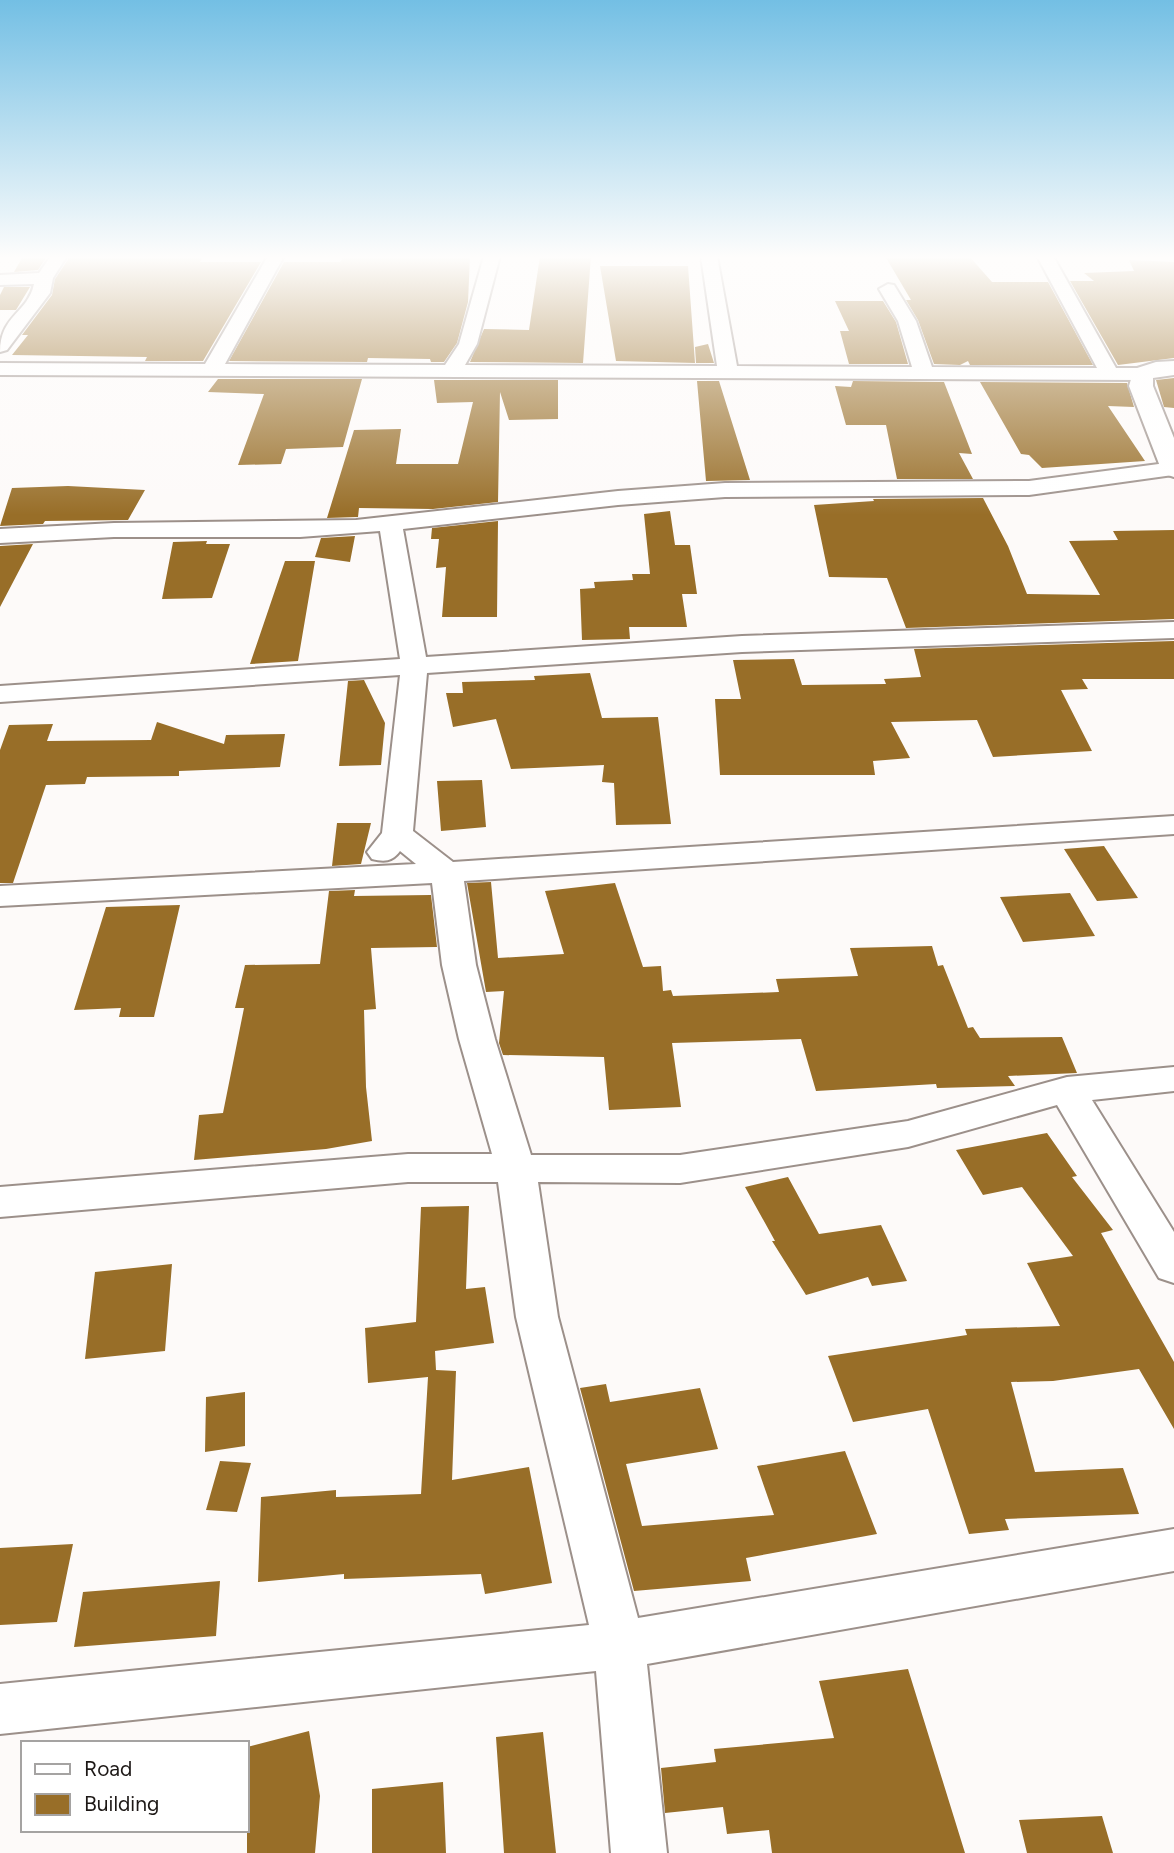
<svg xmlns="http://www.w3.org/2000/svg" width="1174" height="1853" font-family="Figtree,sans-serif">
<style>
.building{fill:#986e28}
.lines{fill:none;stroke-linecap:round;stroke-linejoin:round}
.minor-casing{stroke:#9c908a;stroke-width:4}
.tertiary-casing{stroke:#9c908a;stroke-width:4}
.minor{fill:#fff;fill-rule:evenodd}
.tertiary{fill:#fff;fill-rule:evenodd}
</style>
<rect width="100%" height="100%" fill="#fdfaf9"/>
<path class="building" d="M 203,256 L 200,262 L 261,262 L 203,361 L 145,361 L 147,357 L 12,355 L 28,335 L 22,335 L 52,295 L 55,279 L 69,258 Z
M 345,256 L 470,256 L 468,302 L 457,343 L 444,362 L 431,362 L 430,359 L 368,358 L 367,362 L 229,361 L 284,262 L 340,262 Z
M 540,256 L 591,256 L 583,363 L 470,362 L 484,329 L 529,330 Z
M 885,256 L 969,256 L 992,282 L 1048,282 L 1093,365 L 970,365 L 968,361 L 960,365 L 934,364 L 918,320 L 906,300 L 911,300 Z
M 22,258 L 46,258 L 38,270 L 14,272 Z
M 1129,260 L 1174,262 L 1174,358 L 1118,365 L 1070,281 L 1094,281 L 1084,273 L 1134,271 Z
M 600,266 L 688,266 L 695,363 L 616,361 Z
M 4,287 L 30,287 L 16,310 L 0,310 L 0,295 Z
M 835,301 L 883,301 L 896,322 L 908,364 L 849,364 L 840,331 L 849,331 Z
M 708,344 L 714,363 L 696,363 L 695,347 Z
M 1174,378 L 1174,408 L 1164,407 L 1156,380 Z
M 218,379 L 362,379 L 343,447 L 286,449 L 281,464 L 238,465 L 264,394 L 208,392 Z
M 434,380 L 558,380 L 558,419 L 509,420 L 500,392 L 498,502 L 433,509 L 359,508 L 358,517 L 327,518 L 354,430 L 401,429 L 396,464 L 458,464 L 473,402 L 437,403 Z
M 697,381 L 719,381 L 750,480 L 706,481 Z
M 853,381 L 944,382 L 972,454 L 959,453 L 973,479 L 897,479 L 886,425 L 846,425 L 835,386 L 851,387 Z
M 980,382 L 1127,383 L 1134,407 L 1108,406 L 1145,461 L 1042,468 L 1029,455 L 1021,454 Z
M 68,486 L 145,490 L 128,520 L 45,521 L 43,524 L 0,526 L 12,488 Z
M 983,498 L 1008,546 L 1027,594 L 1100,595 L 1069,541 L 1118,540 L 1113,531 L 1174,530 L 1174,619 L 906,628 L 887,578 L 829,577 L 814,505 L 874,501 L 873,499 Z
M 670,511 L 675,545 L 690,545 L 697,594 L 682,594 L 687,627 L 629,627 L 630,639 L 582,640 L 580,589 L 595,588 L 594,582 L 633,580 L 632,574 L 650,574 L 644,514 Z
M 498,521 L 497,617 L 442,617 L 446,567 L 436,568 L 439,539 L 431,539 L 432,528 Z
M 355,536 L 350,562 L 315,557 L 321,538 Z
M 207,541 L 206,544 L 230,544 L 212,598 L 162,599 L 173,542 Z
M 33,544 L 0,607 L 0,546 Z
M 285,561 L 315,561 L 298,661 L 250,664 Z
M 1174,641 L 1174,679 L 1082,679 L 1088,689 L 1061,690 L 1092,751 L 993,757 L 977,720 L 891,722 L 910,758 L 873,761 L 875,775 L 720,775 L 715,699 L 741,699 L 733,660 L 794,659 L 802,685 L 886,684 L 884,679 L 921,677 L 914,649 Z
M 590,673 L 602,718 L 658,717 L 671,824 L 616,825 L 614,783 L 602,782 L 604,765 L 511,769 L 496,719 L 453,727 L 446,693 L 463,693 L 462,682 L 535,680 L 534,676 Z
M 364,680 L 385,723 L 381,765 L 339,766 L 348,681 Z
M 157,722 L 224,744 L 226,735 L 285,734 L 280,767 L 179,771 L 179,776 L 87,777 L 85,784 L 46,785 L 13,883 L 0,883 L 0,750 L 9,725 L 53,724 L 47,741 L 151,740 Z
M 482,780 L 486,827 L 441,831 L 437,781 Z
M 337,823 L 371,823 L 361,864 L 332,866 Z
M 1104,846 L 1138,898 L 1097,901 L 1064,849 Z
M 491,882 L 498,958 L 564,954 L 545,891 L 615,883 L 643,967 L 661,966 L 663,991 L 671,990 L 673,996 L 779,992 L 776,979 L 858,976 L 850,948 L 932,946 L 938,966 L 943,965 L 968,1028 L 973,1027 L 980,1038 L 1062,1037 L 1077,1073 L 1008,1076 L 1015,1086 L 937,1088 L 936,1084 L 816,1091 L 801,1039 L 672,1043 L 681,1107 L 609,1110 L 604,1057 L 503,1055 L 499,1043 L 504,991 L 486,992 L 467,883 Z
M 355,890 L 354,896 L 431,895 L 437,947 L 371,948 L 376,1009 L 364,1010 L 366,1087 L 372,1141 L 326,1149 L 194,1160 L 199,1115 L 223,1113 L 244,1008 L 235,1008 L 245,965 L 320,964 L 329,891 Z
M 1070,893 L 1095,936 L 1023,942 L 1000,897 Z
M 180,905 L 154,1017 L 119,1017 L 121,1008 L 74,1010 L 106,907 Z
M 1047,1133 L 1077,1176 L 1072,1177 L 1113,1230 L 1101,1233 L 1174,1362 L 1174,1429 L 1139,1369 L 1053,1381 L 1011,1382 L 1035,1472 L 1123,1468 L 1139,1514 L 1005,1519 L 1009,1530 L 969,1534 L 928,1409 L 853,1422 L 828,1356 L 967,1335 L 965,1329 L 1060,1326 L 1027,1263 L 1073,1256 L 1022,1187 L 983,1195 L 956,1150 Z
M 788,1177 L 819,1234 L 881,1225 L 907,1281 L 872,1286 L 868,1277 L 806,1295 L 772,1241 L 775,1241 L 745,1187 Z
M 469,1206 L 466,1289 L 485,1287 L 494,1343 L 435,1351 L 436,1370 L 456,1371 L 452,1480 L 529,1467 L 552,1583 L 485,1594 L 481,1574 L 344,1579 L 344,1574 L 258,1582 L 261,1497 L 336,1490 L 336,1497 L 421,1494 L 428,1377 L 368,1383 L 365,1328 L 416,1322 L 421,1207 Z
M 172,1264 L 165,1351 L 85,1359 L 95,1272 Z
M 606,1384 L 610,1402 L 700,1388 L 718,1449 L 626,1464 L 642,1526 L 774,1515 L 757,1466 L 845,1451 L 877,1534 L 746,1558 L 751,1581 L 634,1591 L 580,1388 Z
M 245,1392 L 245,1446 L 205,1452 L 206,1397 Z
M 220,1461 L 251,1463 L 237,1512 L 206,1510 Z
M 73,1544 L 57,1622 L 0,1625 L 0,1548 Z
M 220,1581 L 216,1636 L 74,1647 L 83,1592 Z
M 908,1669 L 965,1853 L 772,1853 L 769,1830 L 727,1834 L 723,1807 L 665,1813 L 661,1768 L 716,1762 L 714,1749 L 834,1738 L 819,1681 Z
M 309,1731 L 320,1796 L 315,1853 L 247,1853 L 247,1747 Z
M 543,1732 L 556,1853 L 504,1853 L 496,1737 Z
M 443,1782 L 446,1853 L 372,1853 L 372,1789 Z
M 1102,1816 L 1113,1853 L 1027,1853 L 1019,1820 Z"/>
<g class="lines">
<g class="minor-casing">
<path id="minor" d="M 51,256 L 67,256 L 53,278 L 50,293 L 7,350 L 0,352 C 0,315 28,313 34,284 L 0,285 L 0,275 L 39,273 Z
M 268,256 L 284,256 L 225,364 L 445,365 L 459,344 L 484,256 L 500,256 L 477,344 L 465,365 L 717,366 L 701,256 L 717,256 L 737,366 L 912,367 L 898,321 L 879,289 L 888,284 L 894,285 L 916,321 L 932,367 L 1097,368 L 1037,256 L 1053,256 L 1116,368 L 1142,368 L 1152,374 L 1142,380 L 0,375 L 0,363 L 205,364 Z
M 1174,462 L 1173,475 L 1029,495 L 725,497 L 618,505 L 403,529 L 426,657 L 742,636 L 1174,622 L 1174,638 L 742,652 L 427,673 L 413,831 L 453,862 L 1174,816 L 1174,834 L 464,881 L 476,965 L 495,1039 L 531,1155 L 680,1155 L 908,1121 L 1067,1077 L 1174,1067 L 1174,1091 L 1092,1100 L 1174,1232 L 1174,1283 L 1159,1278 L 1057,1105 L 908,1147 L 680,1183 L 538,1182 L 558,1317 L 638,1618 L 1174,1529 L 1174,1571 L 647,1664 L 667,1853 L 611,1853 L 596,1671 L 0,1734 L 0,1684 L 589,1625 L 516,1317 L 498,1182 L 408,1182 L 0,1217 L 0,1187 L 408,1154 L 492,1154 L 459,1039 L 442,965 L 432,883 L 0,906 L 0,886 L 416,864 L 400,851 C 392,862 384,862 372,859 L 367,852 L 382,833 L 400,675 L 0,702 L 0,686 L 400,659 L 380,531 L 300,537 L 114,537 L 0,543 L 0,529 L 114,523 L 356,520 L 618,491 L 725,483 L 1029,481 Z"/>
</g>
<g class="tertiary-casing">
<path id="tertiary" d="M 1174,361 L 1174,375 L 1153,378 L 1153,386 L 1174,438 L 1174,477 L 1165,474 L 1161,469 L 1129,386 L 1134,369 L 1156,362 Z"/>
</g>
<use href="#minor" class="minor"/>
<use href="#tertiary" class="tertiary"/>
</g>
<linearGradient id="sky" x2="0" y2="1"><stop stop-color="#73bfe4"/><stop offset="0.5" stop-color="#fefdfc"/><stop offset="1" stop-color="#fefdfc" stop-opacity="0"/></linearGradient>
<rect width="1174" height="515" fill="url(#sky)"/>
<rect x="21" y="1741" width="228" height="91" fill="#ffffff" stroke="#a5a3a2" stroke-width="2"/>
<rect x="35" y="1764" width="35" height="10" fill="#ffffff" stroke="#a5a3a2" stroke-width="2"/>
<text x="84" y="1776" font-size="21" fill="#1d1816">Road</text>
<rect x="35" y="1794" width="35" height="21" fill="#986e28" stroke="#a5a3a2" stroke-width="2"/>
<text x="84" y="1811" font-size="21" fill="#1d1816">Building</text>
</svg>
